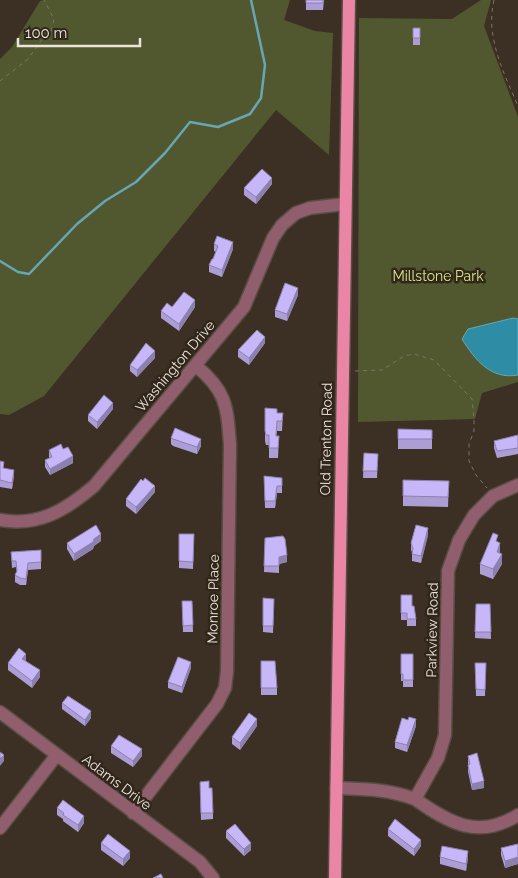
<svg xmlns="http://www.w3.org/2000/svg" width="518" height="878" font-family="Raleway,sans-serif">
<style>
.green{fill:#51582f}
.water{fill:#2e8ca4;stroke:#67a6b5}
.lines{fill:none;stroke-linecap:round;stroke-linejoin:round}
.stream{stroke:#67a6b5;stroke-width:2.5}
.minor-casing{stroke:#584d41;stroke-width:15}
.major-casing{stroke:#584d41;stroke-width:15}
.path{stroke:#7e7369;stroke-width:1;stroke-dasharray:4 4;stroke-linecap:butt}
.minor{stroke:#905e6c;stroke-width:12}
.major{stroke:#eb85a5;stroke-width:12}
.wall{fill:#ac9dd5}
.shaded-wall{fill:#8c80ae}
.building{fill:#c8b7f8;stroke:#8c80ae}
.labels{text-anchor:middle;stroke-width:5;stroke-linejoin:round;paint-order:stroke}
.park-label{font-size:14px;fill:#d8e787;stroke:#31261a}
.street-label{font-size:14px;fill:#ebe4dc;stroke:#31261a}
</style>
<rect width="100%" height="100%" fill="#3c3024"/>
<path class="green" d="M 44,0 L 290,0 L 284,20 L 315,31 L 333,33 L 329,155 L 276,110 L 44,396 L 9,415 L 0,414 L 0,59 L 12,47 L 40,1 Z
M 481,0 L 491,0 L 484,26 L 518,117 L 518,382 L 482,393 L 475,419 L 358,422 L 359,18 L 452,19 Z"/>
<path class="water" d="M 513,318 L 518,319 L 518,375 C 491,380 475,360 462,339 L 468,329 Z"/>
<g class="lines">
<path class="stream" d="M 0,261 L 18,272 L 29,274 L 77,224 L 105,201 L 136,182 L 165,153 L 190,122 L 218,127 L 250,114 L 261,98 L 265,65 L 251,0"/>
<g class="minor-casing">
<path id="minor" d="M 518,485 L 493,496 L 474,515 L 459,540 L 448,571 L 445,735 L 438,758 L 415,799 C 449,823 478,840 518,815
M 0,520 C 38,527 66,510 94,486 L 244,307 L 273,238 L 282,225 L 296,213 L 310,208 L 345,204
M 0,712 L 200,862 L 213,878
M 336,788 C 364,789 388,789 415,799
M 133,813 L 217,704 L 225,688 L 227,672 L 230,445 C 227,407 227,391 196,366
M 0,828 L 56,756"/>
</g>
<g class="major-casing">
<path id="major" d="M 335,878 L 349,0"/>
</g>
<path class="path" d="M 494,0 C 485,37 504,73 518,106
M 0,81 L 28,59 L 41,41 L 51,32 L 54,19 L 44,0
M 355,371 L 382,370 L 404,356 L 414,354 L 434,360 L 472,399 L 474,419 L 474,431 L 469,444 L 469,461 L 476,475 L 487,488"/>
<use href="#minor" class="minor"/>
<use href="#major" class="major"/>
</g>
<path class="wall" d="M 306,0 L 324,0 L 323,10 L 306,10 Z
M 413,28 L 420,28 L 420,45 L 413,45 Z
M 272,184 L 256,204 L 244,195 L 244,188 Z
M 214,244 L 233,249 L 222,277 L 209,272 L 209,265 L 213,259 L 216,252 L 214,251 Z
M 298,295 L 287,321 L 275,317 L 275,310 Z
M 172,307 L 195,307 L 179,331 L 161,318 L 161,311 Z
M 265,343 L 249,365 L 238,357 L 238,350 Z
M 155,358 L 137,377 L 130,371 L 130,365 Z
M 265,408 L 277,413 L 283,413 L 282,431 L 277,431 L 276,436 L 279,436 L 278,458 L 269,458 L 269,445 L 266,445 L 265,441 Z
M 113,409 L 97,429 L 88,421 L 88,415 Z
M 398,429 L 432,430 L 432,449 L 398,449 Z
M 518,435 L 518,454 L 497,458 L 494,448 L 494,441 Z
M 171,438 L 201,446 L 197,454 L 173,446 L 171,444 Z
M 63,449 L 73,463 L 50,475 L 45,467 L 45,460 L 49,458 L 49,450 Z
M 364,453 L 378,454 L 377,478 L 363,478 Z
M 0,461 L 4,468 L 14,476 L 12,489 L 0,487 Z
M 264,476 L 282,478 L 282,493 L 277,493 L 275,508 L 265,508 Z
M 449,481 L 448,507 L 403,506 L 403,496 Z
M 155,492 L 136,514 L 126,506 L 126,499 Z
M 179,534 L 194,534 L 193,569 L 179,568 Z
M 428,535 L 421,563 L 412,561 L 412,552 L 411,550 L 411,543 Z
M 265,538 L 287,562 L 279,564 L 279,573 L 264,572 Z
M 101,541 L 94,546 L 93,549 L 74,561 L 67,549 L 67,543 Z
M 498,542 L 502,564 L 493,579 L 480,574 L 480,564 Z
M 11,552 L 41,562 L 41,569 L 28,570 L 26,585 L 20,585 L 15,582 L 15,575 L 17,572 L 16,567 L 12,568 Z
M 401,595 L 412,606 L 416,619 L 416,626 L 407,626 L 407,620 L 401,620 Z
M 274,599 L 273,633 L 263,632 L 263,626 Z
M 182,601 L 192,601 L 193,632 L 183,632 Z
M 476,604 L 490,604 L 491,639 L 475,638 Z
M 401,654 L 413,654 L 413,687 L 403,687 L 403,681 L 401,681 Z
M 26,660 L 26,661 L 40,677 L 32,688 L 8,670 L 8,663 Z
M 261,661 L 277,688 L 277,695 L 261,695 Z
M 475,663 L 486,663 L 485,696 L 476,696 Z
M 191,668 L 182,693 L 168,688 L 168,682 Z
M 62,703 L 91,718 L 85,726 L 62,709 Z
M 257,726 L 240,750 L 232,744 L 232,737 Z
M 416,726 L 407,752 L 395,748 L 395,742 Z
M 111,746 L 142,756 L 133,767 L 111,753 Z
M 468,756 L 484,788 L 472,790 L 468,772 Z
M 200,788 L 209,788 L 213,813 L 213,819 L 201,820 Z
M 57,808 L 84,823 L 78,832 L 63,821 L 63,819 L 57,815 Z
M 388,829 L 421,846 L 414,856 L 388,836 Z
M 226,831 L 251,850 L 244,856 L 226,838 Z
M 101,843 L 130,858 L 123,866 L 101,850 Z
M 518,844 L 518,864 L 505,868 L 501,855 L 501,848 Z
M 440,857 L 468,858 L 466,871 L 440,864 Z"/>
<path class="shaded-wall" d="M 272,178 L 272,184 L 256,204 L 256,197 Z
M 233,242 L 233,249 L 222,277 L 222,270 Z
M 298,288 L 298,295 L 287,321 L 287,314 Z
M 195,300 L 195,307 L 179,331 L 179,324 Z
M 265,337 L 265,343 L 249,365 L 249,358 Z
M 155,351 L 155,358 L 137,377 L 137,370 Z
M 113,403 L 113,409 L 97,429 L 97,422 Z
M 201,439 L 201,446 L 197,454 L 197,447 Z
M 73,456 L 73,463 L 50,475 L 50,469 Z
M 14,470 L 14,476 L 12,489 L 12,483 Z
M 155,486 L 155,492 L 136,514 L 136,507 Z
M 277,486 L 277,493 L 275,508 L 275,501 Z
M 428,528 L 428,535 L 421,563 L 421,556 Z
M 101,534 L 101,541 L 94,546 L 93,549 L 74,561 L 74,554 L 94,539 Z
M 500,543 L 500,553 L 502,554 L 502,564 L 493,579 L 493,569 L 497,552 Z
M 287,555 L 287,562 L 279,564 L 279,557 Z
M 28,563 L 28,570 L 26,585 L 26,579 Z
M 26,654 L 26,660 L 22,666 L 22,659 Z
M 191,662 L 191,668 L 182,693 L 182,687 Z
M 40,670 L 40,677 L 32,688 L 32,681 Z
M 91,711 L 91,718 L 85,726 L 85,720 Z
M 257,719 L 257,726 L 240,750 L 240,743 Z
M 416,719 L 416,726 L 407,752 L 407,745 Z
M 142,749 L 142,756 L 133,767 L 133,761 Z
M 4,755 L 4,761 L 0,766 L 0,759 Z
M 484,781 L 484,788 L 472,790 L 472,784 Z
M 84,816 L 84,823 L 78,832 L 78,825 Z
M 421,840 L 421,846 L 414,856 L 414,849 Z
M 251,843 L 251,850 L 244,856 L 244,849 Z
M 130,851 L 130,858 L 123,866 L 123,859 Z
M 468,851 L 468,858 L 466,871 L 466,864 Z
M 518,857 L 518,864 L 505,868 L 505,861 Z"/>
<path class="building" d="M 306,0 L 323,0 L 323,3 L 306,3 Z
M 413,28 L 420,28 L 420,38 L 413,38 Z
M 262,169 L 272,178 L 256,197 L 244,188 Z
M 217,236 L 233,242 L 222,270 L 209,265 L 212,259 L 213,259 L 218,246 L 214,244 Z
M 285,283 L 298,288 L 287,314 L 275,310 Z
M 184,292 L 195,300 L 179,324 L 161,311 L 167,303 L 172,307 Z
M 257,330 L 265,337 L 249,358 L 238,350 Z
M 146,343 L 155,351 L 137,370 L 130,365 Z
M 104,395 L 113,403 L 97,422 L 88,415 Z
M 265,408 L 277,409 L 277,413 L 283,413 L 282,421 L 277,421 L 276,436 L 279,436 L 278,448 L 269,448 L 269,435 L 266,435 L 265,431 Z
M 175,428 L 201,439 L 197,447 L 173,439 L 171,438 Z
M 398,429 L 432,430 L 432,439 L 398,439 Z
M 518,435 L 518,448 L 497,451 L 494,441 Z
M 61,444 L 63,449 L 68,447 L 73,456 L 50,469 L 45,460 L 52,457 L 49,450 Z
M 364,453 L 378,454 L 377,471 L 363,471 Z
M 0,461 L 4,462 L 3,468 L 14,470 L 12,483 L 0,480 Z
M 264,476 L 282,478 L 282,486 L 277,486 L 275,501 L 265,501 Z
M 145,478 L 155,486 L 136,507 L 126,499 L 141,479 L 143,481 Z
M 403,480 L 449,481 L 448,497 L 403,496 Z
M 96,525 L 101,534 L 94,539 L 93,542 L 74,554 L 67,543 Z
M 416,525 L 428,528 L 421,556 L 412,554 L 413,548 L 411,543 Z
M 493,533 L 498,535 L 496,541 L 500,543 L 497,552 L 502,554 L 493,569 L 480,564 Z
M 179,534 L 194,534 L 193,562 L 179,561 Z
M 283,536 L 285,539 L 287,555 L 279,557 L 279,566 L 264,566 L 265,538 Z
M 41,550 L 41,562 L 28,563 L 26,579 L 20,578 L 15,575 L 17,571 L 16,561 L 12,561 L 11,552 Z
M 401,595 L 412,595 L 412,606 L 414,606 L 416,619 L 407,619 L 407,613 L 401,613 Z
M 263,598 L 274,599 L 273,626 L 263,626 Z
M 182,601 L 192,601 L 193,625 L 183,626 Z
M 476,604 L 490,604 L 491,632 L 475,632 Z
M 19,648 L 26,654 L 22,659 L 40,670 L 32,681 L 8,663 Z
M 401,654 L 413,654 L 413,680 L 403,680 L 403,674 L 401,674 Z
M 178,657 L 191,662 L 182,687 L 168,682 Z
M 261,661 L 275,661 L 277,688 L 261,688 Z
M 475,663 L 486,663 L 485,690 L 476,689 Z
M 68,696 L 91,711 L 85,720 L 62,703 Z
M 249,713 L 257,719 L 240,743 L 232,737 Z
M 409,717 L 416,719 L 407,745 L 395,742 L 402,718 L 408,720 Z
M 119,735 L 142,749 L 133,761 L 111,746 Z
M 0,752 L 4,755 L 0,759 Z
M 477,753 L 484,781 L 472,784 L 468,765 L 470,764 L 468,756 Z
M 209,781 L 209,788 L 212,788 L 213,813 L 201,813 L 200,782 Z
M 63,800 L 84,816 L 78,825 L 63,815 L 64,813 L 57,808 Z
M 395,819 L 421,840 L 414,849 L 388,829 Z
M 235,824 L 251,843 L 244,849 L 226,831 Z
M 108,834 L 130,851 L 123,859 L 101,843 Z
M 518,844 L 518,857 L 505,861 L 501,848 Z
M 442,846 L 468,851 L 466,864 L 440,857 Z
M 161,874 L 163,878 L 153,878 Z"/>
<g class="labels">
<g class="park-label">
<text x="438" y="281">Millstone Park</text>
</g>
<g class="street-label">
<text transform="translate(175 366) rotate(-50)" y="5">Washington Drive</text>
<text transform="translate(326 439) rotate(-89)" y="5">Old Trenton Road</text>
<text transform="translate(213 599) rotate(-89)" y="5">Monroe Place</text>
<text transform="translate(432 630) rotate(-89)" y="5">Parkview Road</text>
<text transform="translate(117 782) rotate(37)" y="5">Adams Drive</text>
</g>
</g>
<path d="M18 38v8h122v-8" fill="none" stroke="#ebe4dc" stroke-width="2.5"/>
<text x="25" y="38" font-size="15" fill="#ebe4dc" stroke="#31261a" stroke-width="4" paint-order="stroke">100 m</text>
</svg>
